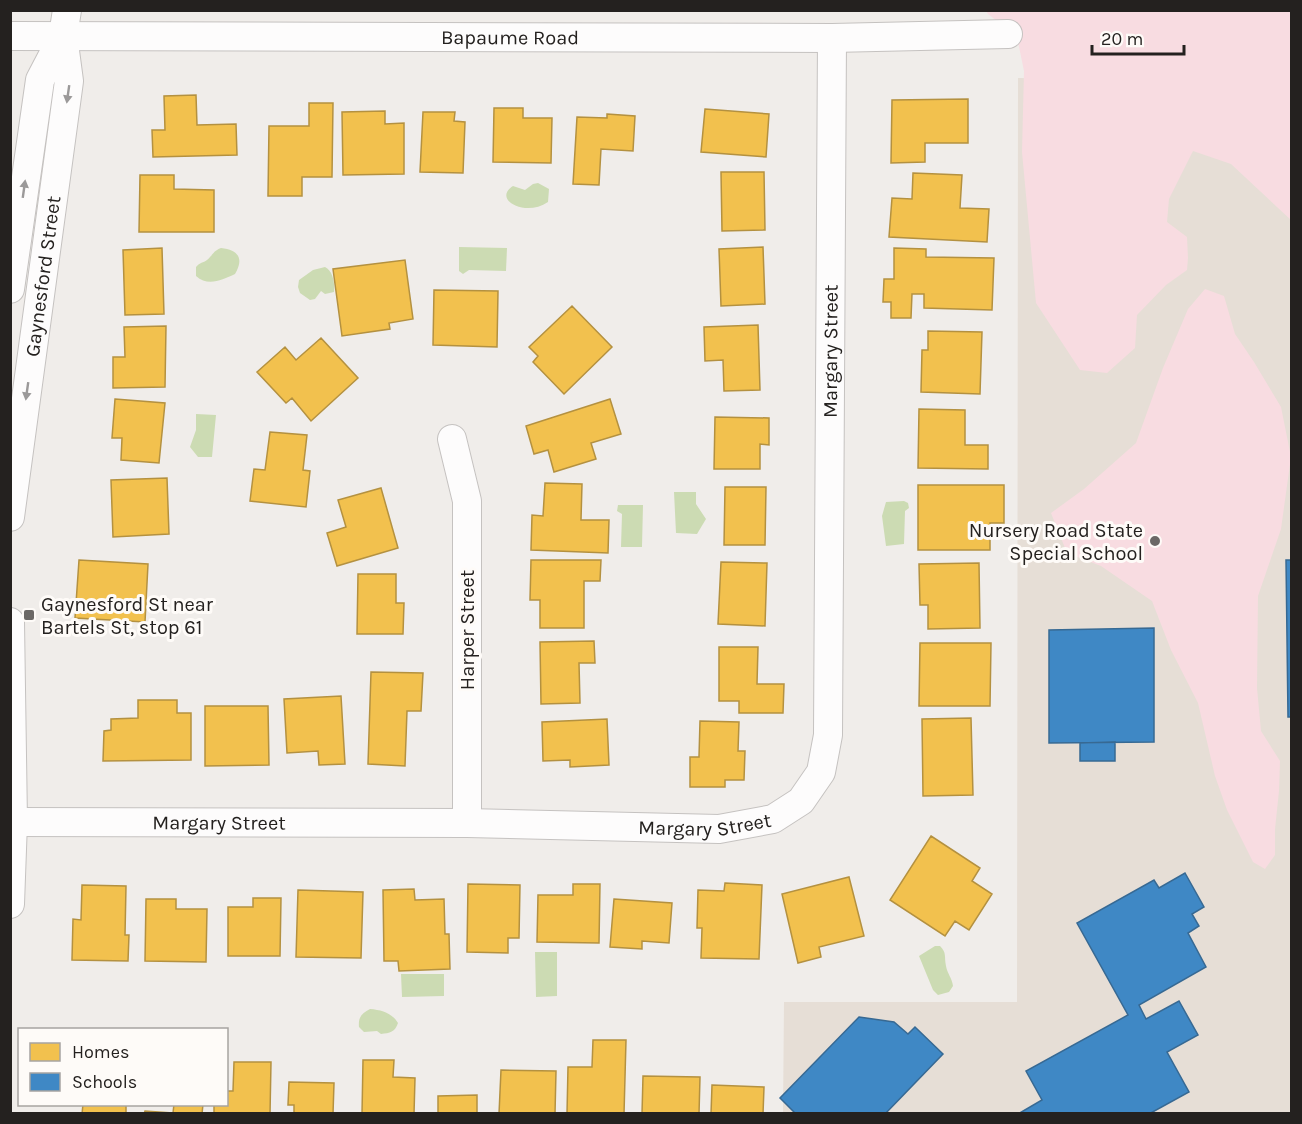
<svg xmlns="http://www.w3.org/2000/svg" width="1302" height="1124" font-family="Karla,sans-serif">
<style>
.built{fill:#e6ded6}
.green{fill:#f8dce1}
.water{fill:#ccdbb3}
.homes{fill:#f2c14e;stroke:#b49140;stroke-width:1.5}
.schools{fill:#3f88c5;stroke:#376993;stroke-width:1.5}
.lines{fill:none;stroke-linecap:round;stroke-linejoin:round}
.minor-casing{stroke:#c5c2c0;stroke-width:30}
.minor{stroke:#fdfcfc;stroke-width:28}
.oneway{fill:#9b9999}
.poi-dot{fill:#6b6866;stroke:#fefbf8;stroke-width:2}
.labels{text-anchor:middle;stroke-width:6;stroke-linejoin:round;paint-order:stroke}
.street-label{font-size:20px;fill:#24211f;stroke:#fefbf8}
.poi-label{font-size:20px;fill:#24211f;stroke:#fefbf8;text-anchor:end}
</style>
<rect width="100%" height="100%" fill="#f0edea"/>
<path class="built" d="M 1018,78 L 1291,80 L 1291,1113 L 783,1114 L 784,1002 L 1017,1002 Z"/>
<path class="green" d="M 986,11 L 1291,11 L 1291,220 L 1231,164 L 1193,151 L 1169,199 L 1167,222 L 1187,237 L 1188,258 L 1187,270 L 1166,285 L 1137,315 L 1135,348 L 1107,373 L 1080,370 L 1036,303 L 1022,152 L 1024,71 L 1017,37 L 988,14 Z
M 1205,289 L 1224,296 L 1235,334 L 1254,362 L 1281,407 L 1291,457 L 1281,529 L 1258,596 L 1257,688 L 1261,731 L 1280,761 L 1279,791 L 1275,829 L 1275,855 L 1265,869 L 1253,862 L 1227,810 L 1215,776 L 1198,703 L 1171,650 L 1152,601 L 1101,566 L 1067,553 L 1051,513 L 1084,489 L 1136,443 L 1163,368 L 1188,309 Z"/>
<path class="water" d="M 538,183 L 549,189 L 548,202 C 525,218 492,199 513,186 L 525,190 L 533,184 Z
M 459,247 L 507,248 L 506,271 L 469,270 L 463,274 L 459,271 Z
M 221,248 C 239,250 244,259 235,274 C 222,280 208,287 196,276 L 196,267 C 200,262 203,263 207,260 C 213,255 213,251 221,248 Z
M 325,267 C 333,271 335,283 334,292 L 325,294 L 321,291 L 315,299 L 310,300 L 300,293 L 298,287 L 299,280 L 313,270 Z
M 196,414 L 216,415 L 212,457 L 198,457 L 190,447 L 196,430 Z
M 674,492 L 696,492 L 696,504 L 706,519 L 697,534 L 676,533 Z
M 904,501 L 908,503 L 909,508 L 905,511 L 904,544 L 886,546 L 882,516 L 886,502 Z
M 618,505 L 643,505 L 642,547 L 621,547 L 622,514 L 617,511 Z
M 935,946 L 940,946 C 947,953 944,956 946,966 C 947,973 952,978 953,986 L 949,992 L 938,995 L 933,990 L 919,956 Z
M 535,952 L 557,952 L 557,996 L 536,997 Z
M 401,974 L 444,974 L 444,996 L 402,997 Z
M 370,1009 C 382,1010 392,1013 398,1023 C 395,1032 390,1033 381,1034 L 377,1031 L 364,1032 L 359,1027 C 358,1017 362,1013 370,1009 Z"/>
<path class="homes" d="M 196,95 L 197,125 L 236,124 L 237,155 L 153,157 L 152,130 L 165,130 L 164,96 Z
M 968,99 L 968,143 L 925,143 L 925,162 L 891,163 L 892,100 Z
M 309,103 L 333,103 L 332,177 L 302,177 L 302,196 L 268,196 L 269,126 L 309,126 Z
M 494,108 L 523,108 L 523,118 L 552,118 L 551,163 L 493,162 Z
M 705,109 L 769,114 L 766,157 L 701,152 Z
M 385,111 L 385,124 L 404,123 L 404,174 L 343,175 L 342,112 Z
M 423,112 L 455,112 L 454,121 L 465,122 L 463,173 L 420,172 Z
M 607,114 L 635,116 L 633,151 L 601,149 L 599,185 L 573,184 L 577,117 L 607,118 Z
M 721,172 L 764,172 L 765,230 L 722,231 Z
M 913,173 L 962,175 L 960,208 L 989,209 L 987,242 L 889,237 L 892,198 L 912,199 Z
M 140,175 L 174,175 L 174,189 L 214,190 L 214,232 L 139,232 Z
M 763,247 L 765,304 L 721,306 L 719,249 Z
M 162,248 L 164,314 L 125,315 L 123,250 Z
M 894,248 L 926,249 L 926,257 L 994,258 L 992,310 L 924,308 L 924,294 L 912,294 L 911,318 L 891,318 L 891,302 L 883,302 L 884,279 L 894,279 Z
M 405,260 L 413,319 L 389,323 L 390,329 L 342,336 L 333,269 Z
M 434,290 L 498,291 L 497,347 L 433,345 Z
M 572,306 L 612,347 L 564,394 L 533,362 L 538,356 L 529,347 Z
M 758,325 L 760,390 L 724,391 L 723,360 L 705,361 L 704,327 Z
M 166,326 L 165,387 L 113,388 L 113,357 L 125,357 L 124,327 Z
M 928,331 L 982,332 L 980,394 L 921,392 L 922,350 L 928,350 Z
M 321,338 L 358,378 L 311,421 L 292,398 L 286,403 L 257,372 L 285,347 L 296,360 Z
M 115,399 L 165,403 L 159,463 L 121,460 L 122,438 L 112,438 Z
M 610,399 L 621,434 L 591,443 L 596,459 L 554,472 L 548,450 L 534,454 L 526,426 Z
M 919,409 L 965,410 L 965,445 L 988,445 L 988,469 L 918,468 Z
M 715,417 L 769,418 L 769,445 L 760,444 L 760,469 L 714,469 Z
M 270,432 L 307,435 L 303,470 L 310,471 L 306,507 L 250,501 L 254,469 L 265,470 Z
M 167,478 L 169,534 L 113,537 L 111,480 Z
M 545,483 L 582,484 L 581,520 L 609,520 L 608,553 L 531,550 L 532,515 L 543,516 Z
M 918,485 L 1004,485 L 1004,523 L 990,523 L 990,550 L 918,550 Z
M 725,487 L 766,487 L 765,545 L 724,545 Z
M 381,488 L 398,548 L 337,566 L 327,533 L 346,527 L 338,500 Z
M 79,560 L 148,564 L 145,622 L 75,618 Z
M 531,560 L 601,560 L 600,581 L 584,581 L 584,628 L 540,628 L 540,600 L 530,600 Z
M 721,562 L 767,563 L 765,626 L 718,624 Z
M 979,563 L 980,628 L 928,629 L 928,605 L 920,605 L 919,564 Z
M 358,574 L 396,574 L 396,603 L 404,603 L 403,634 L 357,634 Z
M 594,641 L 595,663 L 579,663 L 580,703 L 541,704 L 540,642 Z
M 920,643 L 991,643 L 990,706 L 919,706 Z
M 719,647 L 758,647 L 757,684 L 784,684 L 783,713 L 739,713 L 739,701 L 719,701 Z
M 371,672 L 423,673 L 421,711 L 407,711 L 405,766 L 368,764 Z
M 341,696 L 345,764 L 319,765 L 318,751 L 287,753 L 284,699 Z
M 138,700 L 177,700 L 177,713 L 191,713 L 191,760 L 103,761 L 104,731 L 111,730 L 111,719 L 138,718 Z
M 205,706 L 268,706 L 269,765 L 205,766 Z
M 971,718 L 973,795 L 923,796 L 922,719 Z
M 607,719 L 609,765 L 570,767 L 570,760 L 543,761 L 542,722 Z
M 700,721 L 739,722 L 738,751 L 745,751 L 744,780 L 725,780 L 725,787 L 690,787 L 690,757 L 699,757 Z
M 931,836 L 980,868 L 972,881 L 992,894 L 969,930 L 955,921 L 945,936 L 890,900 Z
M 849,877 L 864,936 L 819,947 L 821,957 L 798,963 L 782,894 Z
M 725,883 L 762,885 L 759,959 L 701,958 L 702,928 L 697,928 L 698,890 L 724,891 Z
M 468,884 L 520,885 L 519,938 L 508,938 L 508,953 L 467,952 Z
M 573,884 L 600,884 L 599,943 L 537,942 L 538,895 L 573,895 Z
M 82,885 L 126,886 L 125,935 L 129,935 L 128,961 L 72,960 L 73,919 L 81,920 Z
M 414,889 L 415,900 L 444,899 L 445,934 L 449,934 L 450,969 L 399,971 L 398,961 L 384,961 L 383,890 Z
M 298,890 L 363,892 L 361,958 L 296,957 Z
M 253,898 L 281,898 L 280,956 L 228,956 L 228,907 L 253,907 Z
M 146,899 L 176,899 L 176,909 L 207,909 L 206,962 L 145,961 Z
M 614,899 L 672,903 L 669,943 L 642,941 L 642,949 L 610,947 Z
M 593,1040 L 626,1040 L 624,1114 L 567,1114 L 568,1067 L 592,1067 Z
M 363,1060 L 394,1060 L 393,1077 L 415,1078 L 414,1114 L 362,1114 Z
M 234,1062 L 271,1062 L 270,1114 L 214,1114 L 214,1104 L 226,1104 L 226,1091 L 233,1091 Z
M 501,1070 L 556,1071 L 555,1114 L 499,1114 Z
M 643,1076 L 700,1077 L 699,1114 L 642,1114 Z
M 289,1082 L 334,1083 L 333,1114 L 294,1114 L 294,1105 L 288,1105 Z
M 712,1085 L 764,1087 L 763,1114 L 711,1114 Z
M 477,1095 L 477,1114 L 438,1114 L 438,1096 Z
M 83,1104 L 126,1104 L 126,1114 L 82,1114 Z
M 174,1104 L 203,1104 L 202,1114 L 144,1114 L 145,1111 L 173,1113 Z"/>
<path class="schools" d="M 1286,560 L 1292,560 L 1292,717 L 1288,717 Z
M 1154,628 L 1154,742 L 1049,743 L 1049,630 Z
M 1115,742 L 1115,761 L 1080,761 L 1080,743 Z
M 1185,873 L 1204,907 L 1192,914 L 1199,926 L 1188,933 L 1206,967 L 1139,1005 L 1146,1019 L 1179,1001 L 1198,1035 L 1167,1052 L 1189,1092 L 1149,1114 L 1018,1114 L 1042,1100 L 1026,1071 L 1128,1015 L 1077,923 L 1154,880 L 1159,888 Z
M 859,1017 L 894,1022 L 908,1034 L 915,1027 L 943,1054 L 885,1114 L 796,1114 L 780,1098 Z"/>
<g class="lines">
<g class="minor-casing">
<g id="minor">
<path id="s1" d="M 10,36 L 832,38 L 1008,34"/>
<path d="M 10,289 L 40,80 L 63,36"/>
<path d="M 452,439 L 467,501 L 467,823"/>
<path id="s2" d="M 10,517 L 69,81 L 63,36 L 67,10"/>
<path d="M 10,622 L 13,822 L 10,904"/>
<path id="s3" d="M 13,822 L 467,823 L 719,829 L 773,819 L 801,801 L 821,772 L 828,735 L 832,38"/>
</g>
</g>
<use href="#minor" class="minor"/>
</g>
<defs><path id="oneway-solid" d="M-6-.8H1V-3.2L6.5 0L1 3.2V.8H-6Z" transform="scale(1.5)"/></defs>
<g class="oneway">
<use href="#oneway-solid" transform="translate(68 94) rotate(98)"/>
<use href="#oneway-solid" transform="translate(24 189) rotate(-82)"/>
<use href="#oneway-solid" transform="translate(27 391) rotate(98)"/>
</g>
<g class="poi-dot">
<circle cx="1155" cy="541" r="6"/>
<rect x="23" y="609" width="12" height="12" rx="3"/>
</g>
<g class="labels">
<g class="street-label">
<text dy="7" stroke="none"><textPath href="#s1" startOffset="500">Bapaume Road</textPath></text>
<text dy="7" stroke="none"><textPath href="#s2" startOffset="243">Gaynesford Street</textPath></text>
<text dy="7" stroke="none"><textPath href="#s3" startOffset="1251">Margary Street</textPath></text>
<text transform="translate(467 630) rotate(-90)" y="7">Harper Street</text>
<text dy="7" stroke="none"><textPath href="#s3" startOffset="692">Margary Street</textPath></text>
<text dy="7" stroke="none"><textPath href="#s3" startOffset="206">Margary Street</textPath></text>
</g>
<g class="poi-label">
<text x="1143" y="537">Nursery Road State<tspan x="1143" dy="23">Special School</tspan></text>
<text x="41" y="611" text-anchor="start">Gaynesford St near<tspan x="41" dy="23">Bartels St, stop 61</tspan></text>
</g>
</g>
<rect width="1302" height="1124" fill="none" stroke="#24211f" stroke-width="24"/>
<rect x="18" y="1028" width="210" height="78" fill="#fefbf8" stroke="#a7a4a1" stroke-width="1.5"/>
<rect x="30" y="1043" width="30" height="18" fill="#f2c14e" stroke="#a7a4a1" stroke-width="1.5"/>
<text x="72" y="1058" font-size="18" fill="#24211f">Homes</text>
<rect x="30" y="1073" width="30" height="18" fill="#3f88c5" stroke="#a7a4a1" stroke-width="1.5"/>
<text x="72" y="1088" font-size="18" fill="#24211f">Schools</text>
<path d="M1092 45v9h92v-9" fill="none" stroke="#24211f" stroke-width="3"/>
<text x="1101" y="45" font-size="18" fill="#24211f" stroke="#fefbf8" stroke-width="4.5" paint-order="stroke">20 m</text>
</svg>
